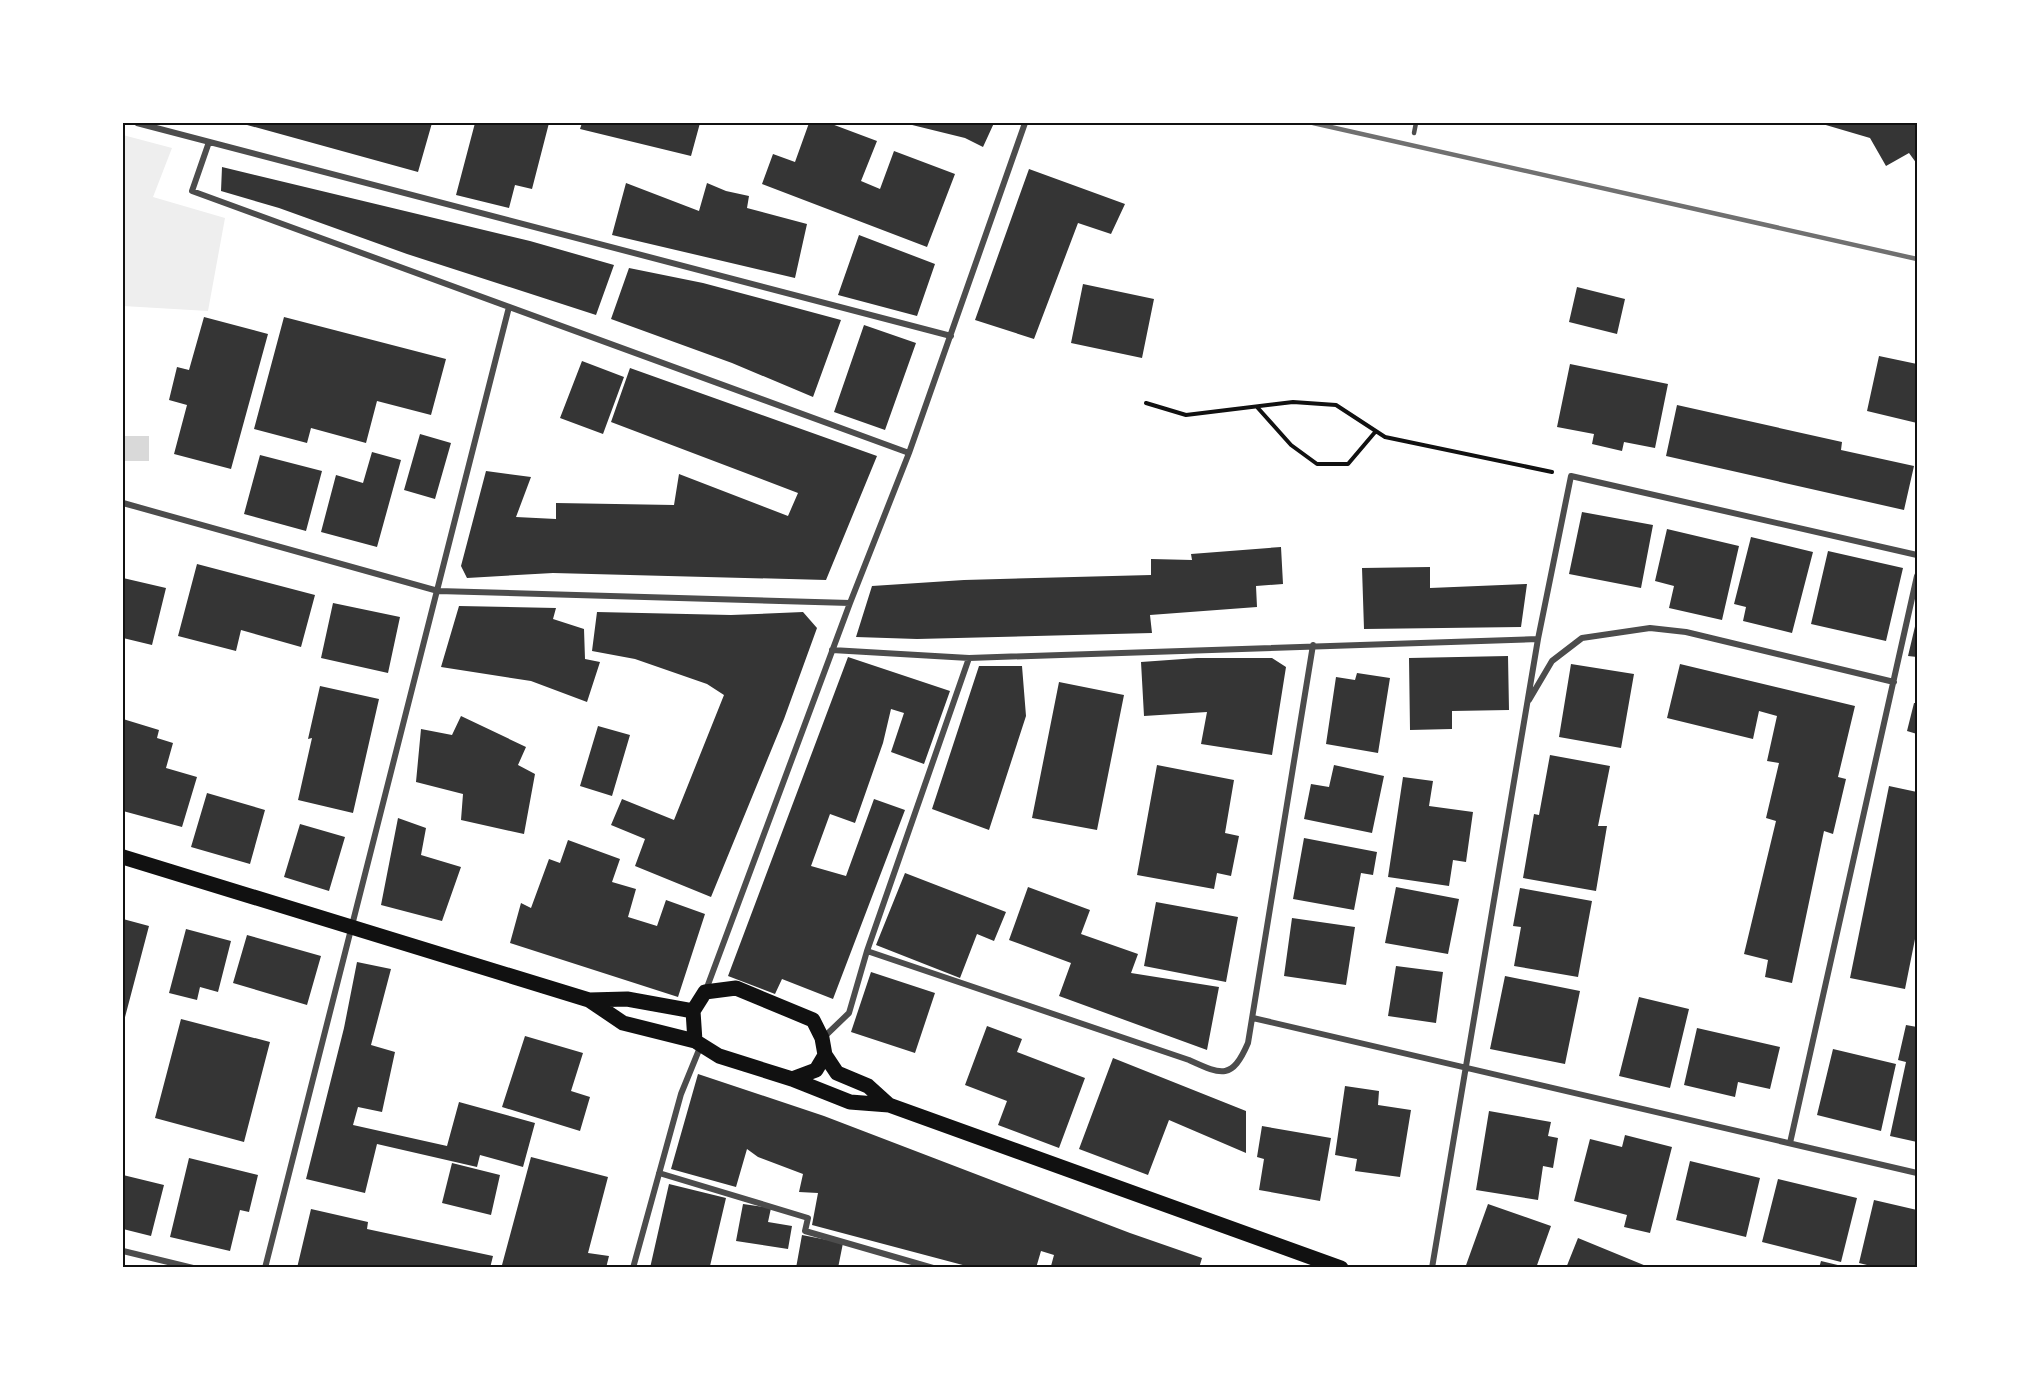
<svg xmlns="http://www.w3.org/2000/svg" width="2040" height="1391" font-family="Ubuntu,sans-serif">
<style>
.green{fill:#eee}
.water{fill:#d9d9d9}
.building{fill:#353535}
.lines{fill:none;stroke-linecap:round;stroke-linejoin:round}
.path{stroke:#111;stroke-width:4}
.service{stroke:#4c4c4c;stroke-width:4.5}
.minor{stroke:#4c4c4c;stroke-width:6}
.primary{stroke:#111;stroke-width:15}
.rail{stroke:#707070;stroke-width:4.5}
.neatline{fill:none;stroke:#111;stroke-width:2}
</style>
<rect width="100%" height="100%" fill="#fff"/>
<path class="green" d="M 123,135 L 172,148 L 153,197 L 225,218 L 208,311 L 123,306 Z"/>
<path class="water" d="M 123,436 L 149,436 L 149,461 L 123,461 Z"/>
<path class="building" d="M 240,123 L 432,123 L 418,172 Z
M 475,123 L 549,123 L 532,189 L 515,185 L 509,208 L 456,195 Z
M 582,123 L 700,123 L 691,156 L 580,129 Z
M 809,123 L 829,123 L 877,141 L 861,181 L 880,189 L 894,151 L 955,174 L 927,247 L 762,184 L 773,154 L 795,162 Z
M 904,123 L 994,123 L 983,147 L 965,138 Z
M 1819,123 L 1917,123 L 1917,164 L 1909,153 L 1886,166 L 1870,138 Z
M 222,167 L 530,241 L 614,265 L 596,315 L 407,254 L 279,208 L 221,191 Z
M 1029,169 L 1125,204 L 1111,234 L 1078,223 L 1034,339 L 975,320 Z
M 626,183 L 699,211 L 707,183 L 726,191 L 749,196 L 747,208 L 807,224 L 795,278 L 612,235 Z
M 859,235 L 935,264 L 917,316 L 838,295 Z
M 629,268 L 703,283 L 841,320 L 813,397 L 732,363 L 611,319 Z
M 1083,284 L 1154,299 L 1142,358 L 1071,343 Z
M 1577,287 L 1625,299 L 1617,334 L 1569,322 Z
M 204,317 L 268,334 L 231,469 L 174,454 L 187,405 L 169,400 L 177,367 L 189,370 Z
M 284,317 L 446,359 L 431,415 L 377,401 L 366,443 L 311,428 L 307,443 L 254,429 Z
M 864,325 L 916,343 L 885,430 L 834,412 Z
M 1879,356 L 1917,364 L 1917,423 L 1867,411 Z
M 582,361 L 624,377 L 603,434 L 560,418 Z
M 1570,364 L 1668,384 L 1655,448 L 1624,442 L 1622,451 L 1592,444 L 1594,434 L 1557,427 Z
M 630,368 L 877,456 L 826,580 L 553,573 L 467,578 L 461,566 L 486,471 L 531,477 L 516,517 L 556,519 L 556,503 L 674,505 L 679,474 L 788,516 L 798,493 L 611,422 Z
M 1677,405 L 1842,442 L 1841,450 L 1914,466 L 1904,510 L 1666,456 Z
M 420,434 L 451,443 L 435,499 L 404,490 Z
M 372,452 L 401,460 L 377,547 L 321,532 L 336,475 L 363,483 Z
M 260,455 L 322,471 L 306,531 L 244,514 Z
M 1582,512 L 1653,525 L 1641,588 L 1569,574 Z
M 1667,529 L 1739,546 L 1722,620 L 1669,608 L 1674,586 L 1655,581 Z
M 1751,537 L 1813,552 L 1792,633 L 1743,621 L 1746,607 L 1734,604 Z
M 1281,547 L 1283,584 L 1256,586 L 1257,607 L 1150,615 L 1152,633 L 917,639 L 856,637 L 872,586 L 964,580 L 1151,575 L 1151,559 L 1192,560 L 1191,554 Z
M 1828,551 L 1903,568 L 1886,641 L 1811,624 Z
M 197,564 L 315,595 L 301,647 L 241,630 L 236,651 L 178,636 Z
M 1430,567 L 1430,588 L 1527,584 L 1521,627 L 1364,629 L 1362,568 Z
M 123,578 L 166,588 L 152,645 L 123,638 Z
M 333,603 L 400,617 L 388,673 L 321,658 Z
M 459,606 L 556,608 L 553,619 L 584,629 L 585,659 L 600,662 L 587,702 L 531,681 L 441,667 Z
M 597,612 L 731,615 L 803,612 L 817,628 L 784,719 L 711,897 L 635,866 L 645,839 L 611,825 L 622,799 L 674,820 L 724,695 L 707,684 L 635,659 L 592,651 Z
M 1917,618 L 1917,657 L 1908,656 Z
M 1508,656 L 1509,710 L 1452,711 L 1452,729 L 1410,730 L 1409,658 Z
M 848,657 L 950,691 L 924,764 L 891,752 L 904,713 L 891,709 L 883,743 L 855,823 L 830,814 L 811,866 L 846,876 L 874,799 L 905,810 L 833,999 L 782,979 L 775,994 L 728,976 Z
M 1197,658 L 1272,658 L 1286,667 L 1272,755 L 1201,744 L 1207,712 L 1144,716 L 1141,662 Z
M 1571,664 L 1634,674 L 1621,748 L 1559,737 Z
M 1680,664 L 1855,706 L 1838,777 L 1846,779 L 1833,834 L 1824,831 L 1792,983 L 1765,977 L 1768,960 L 1744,954 L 1776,821 L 1766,818 L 1779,763 L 1767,761 L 1777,716 L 1759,711 L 1753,739 L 1667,718 Z
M 979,666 L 1022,666 L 1026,716 L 989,830 L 932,809 Z
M 1357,673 L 1390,678 L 1378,753 L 1326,744 L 1336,677 L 1355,680 Z
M 1059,682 L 1124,695 L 1097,830 L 1032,818 Z
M 320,686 L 379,699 L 353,813 L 298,800 L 312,738 L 308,739 Z
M 1914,703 L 1917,703 L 1917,734 L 1907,731 Z
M 461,716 L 526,747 L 518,765 L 535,774 L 524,834 L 461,820 L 463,794 L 416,782 L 421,729 L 452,735 Z
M 123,719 L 159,730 L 157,738 L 173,743 L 166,768 L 197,777 L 182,827 L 123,811 Z
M 598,726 L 630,735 L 612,796 L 580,786 Z
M 1550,755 L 1610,766 L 1598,826 L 1607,826 L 1596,891 L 1523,878 L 1534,814 L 1539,815 Z
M 1157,765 L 1234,780 L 1225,833 L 1239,836 L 1231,876 L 1217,873 L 1214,889 L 1137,875 Z
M 1334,765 L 1384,776 L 1372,833 L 1304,819 L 1311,784 L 1329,787 Z
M 1403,777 L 1433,781 L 1429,806 L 1473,812 L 1466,862 L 1453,860 L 1449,886 L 1388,877 Z
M 1889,786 L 1917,792 L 1917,929 L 1905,989 L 1850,978 Z
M 207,793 L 265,810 L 250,864 L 191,847 Z
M 398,818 L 426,828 L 421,855 L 461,867 L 442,921 L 381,905 Z
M 300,824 L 345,837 L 329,891 L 284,877 Z
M 1304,838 L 1377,852 L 1373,875 L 1361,873 L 1354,910 L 1293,899 Z
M 568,840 L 620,859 L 612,882 L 636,889 L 628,917 L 657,926 L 666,900 L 705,914 L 678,997 L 510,943 L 521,903 L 531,908 L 549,859 L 560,863 Z
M 905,873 L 1006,912 L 994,941 L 977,934 L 960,978 L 876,945 Z
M 1028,887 L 1090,910 L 1081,934 L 1138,954 L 1131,973 L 1219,987 L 1207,1050 L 1059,996 L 1071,963 L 1009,940 Z
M 1396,887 L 1459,899 L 1448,954 L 1385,943 Z
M 1520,888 L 1592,901 L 1578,977 L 1514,966 L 1521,927 L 1513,926 Z
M 1156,902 L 1238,917 L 1226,982 L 1144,966 Z
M 1292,918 L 1355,927 L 1346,985 L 1284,976 Z
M 123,919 L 149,926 L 124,1021 L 123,1021 Z
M 186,929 L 231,941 L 218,992 L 200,987 L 197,1000 L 169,993 Z
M 247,935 L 321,956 L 307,1005 L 233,983 Z
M 357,962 L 391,969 L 371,1045 L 395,1052 L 382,1112 L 358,1107 L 353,1125 L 447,1146 L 459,1102 L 535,1123 L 523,1167 L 480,1155 L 477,1167 L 377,1144 L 365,1193 L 306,1179 L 344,1028 Z
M 1396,966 L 1443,972 L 1436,1023 L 1388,1016 Z
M 871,972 L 935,993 L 915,1053 L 851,1032 Z
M 1505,976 L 1580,991 L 1565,1064 L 1490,1049 Z
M 1639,997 L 1689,1009 L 1670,1088 L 1619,1076 Z
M 181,1019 L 270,1042 L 244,1142 L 155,1118 Z
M 1906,1025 L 1917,1027 L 1917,1142 L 1890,1136 L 1906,1062 L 1898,1060 Z
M 987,1026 L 1022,1039 L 1017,1052 L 1085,1078 L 1059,1148 L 998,1125 L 1007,1101 L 965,1085 Z
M 1697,1028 L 1780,1047 L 1770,1089 L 1738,1082 L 1735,1097 L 1684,1085 Z
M 525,1036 L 583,1053 L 571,1091 L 590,1097 L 580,1131 L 502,1107 Z
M 1833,1049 L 1896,1064 L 1881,1131 L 1817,1115 Z
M 1113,1058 L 1246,1111 L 1246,1153 L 1169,1120 L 1148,1175 L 1079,1149 Z
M 698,1074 L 824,1116 L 1130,1233 L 1202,1258 L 1199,1268 L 1056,1268 L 1051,1266 L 1054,1255 L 1041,1251 L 1036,1268 L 974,1268 L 812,1225 L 818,1193 L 799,1192 L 803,1174 L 758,1157 L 747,1149 L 736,1187 L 671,1169 Z
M 1345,1086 L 1379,1091 L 1378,1105 L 1411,1110 L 1400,1177 L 1355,1171 L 1357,1159 L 1335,1155 Z
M 1489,1111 L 1551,1122 L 1548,1136 L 1558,1138 L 1553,1168 L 1543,1166 L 1538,1200 L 1476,1190 Z
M 1262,1126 L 1331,1138 L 1320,1201 L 1259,1190 L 1264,1159 L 1257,1157 Z
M 1625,1135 L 1672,1147 L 1650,1233 L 1624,1227 L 1627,1215 L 1574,1201 L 1590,1139 L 1622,1147 Z
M 531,1157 L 608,1177 L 588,1253 L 609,1256 L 606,1268 L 516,1268 L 502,1265 Z
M 189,1158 L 258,1175 L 249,1212 L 240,1210 L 230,1251 L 170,1237 Z
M 1690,1161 L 1760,1178 L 1746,1237 L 1676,1220 Z
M 452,1163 L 500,1175 L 491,1215 L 442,1203 Z
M 123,1175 L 164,1185 L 151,1236 L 123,1229 Z
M 1778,1179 L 1857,1198 L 1841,1262 L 1762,1242 Z
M 669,1184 L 726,1198 L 710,1266 L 716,1268 L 650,1268 Z
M 1874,1200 L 1917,1210 L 1917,1268 L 1879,1268 L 1859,1263 Z
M 743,1204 L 771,1208 L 768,1222 L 792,1226 L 788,1249 L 736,1241 Z
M 1488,1204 L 1551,1226 L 1536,1268 L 1465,1268 Z
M 311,1209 L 368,1222 L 367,1229 L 493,1256 L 490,1268 L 297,1268 Z
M 802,1235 L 843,1243 L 838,1268 L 796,1268 Z
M 1578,1238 L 1651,1268 L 1566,1268 Z
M 1821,1261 L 1846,1267 L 1845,1268 L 1819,1268 Z"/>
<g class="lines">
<path class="path" d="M 1146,403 L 1186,415 L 1293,402 L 1336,405 L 1385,437 L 1552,472
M 1257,407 L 1291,445 L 1317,464 L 1348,464 L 1376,431"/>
<path class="service" d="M 1414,133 L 1416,123"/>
<path class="minor" d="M 137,123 L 951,336
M 209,142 L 192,191 L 909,453
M 123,503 L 438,591 L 850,603
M 832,650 L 969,658 L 1538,639
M 1529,700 L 1552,661 L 1582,638 L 1650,628 L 1686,632 L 1894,682
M 867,951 L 1189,1060 C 1222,1075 1232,1080 1248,1043 L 1313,645
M 706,990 L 850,603 L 909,453 L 1025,123
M 1253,1018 L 1917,1173
M 823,1038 L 849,1013 L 867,951 L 969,658
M 1790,1143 L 1917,576
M 659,1173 L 808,1218 L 805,1231 L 933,1268
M 123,1251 L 193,1268
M 265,1268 L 509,307
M 633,1268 L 681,1094 L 701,1045
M 1432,1268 L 1538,639 L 1571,476 L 1917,555"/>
<path class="primary" d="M 123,857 L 589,1000 L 623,1023 L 695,1041
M 736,988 L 813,1020 L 822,1038 L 825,1055 L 816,1070 L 792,1079 L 719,1056 L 695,1041 L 693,1011 L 705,992 Z
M 589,1000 L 627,999 L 693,1011
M 825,1055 L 837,1073 L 868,1086 L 889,1105
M 792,1079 L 850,1102 L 889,1105 L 1341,1268"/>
<path class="rail" d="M 1313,123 L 1917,259"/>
</g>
<rect width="2040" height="1391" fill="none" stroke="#ffffff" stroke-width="249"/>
<rect x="124" y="124" width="1792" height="1142" class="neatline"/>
</svg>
